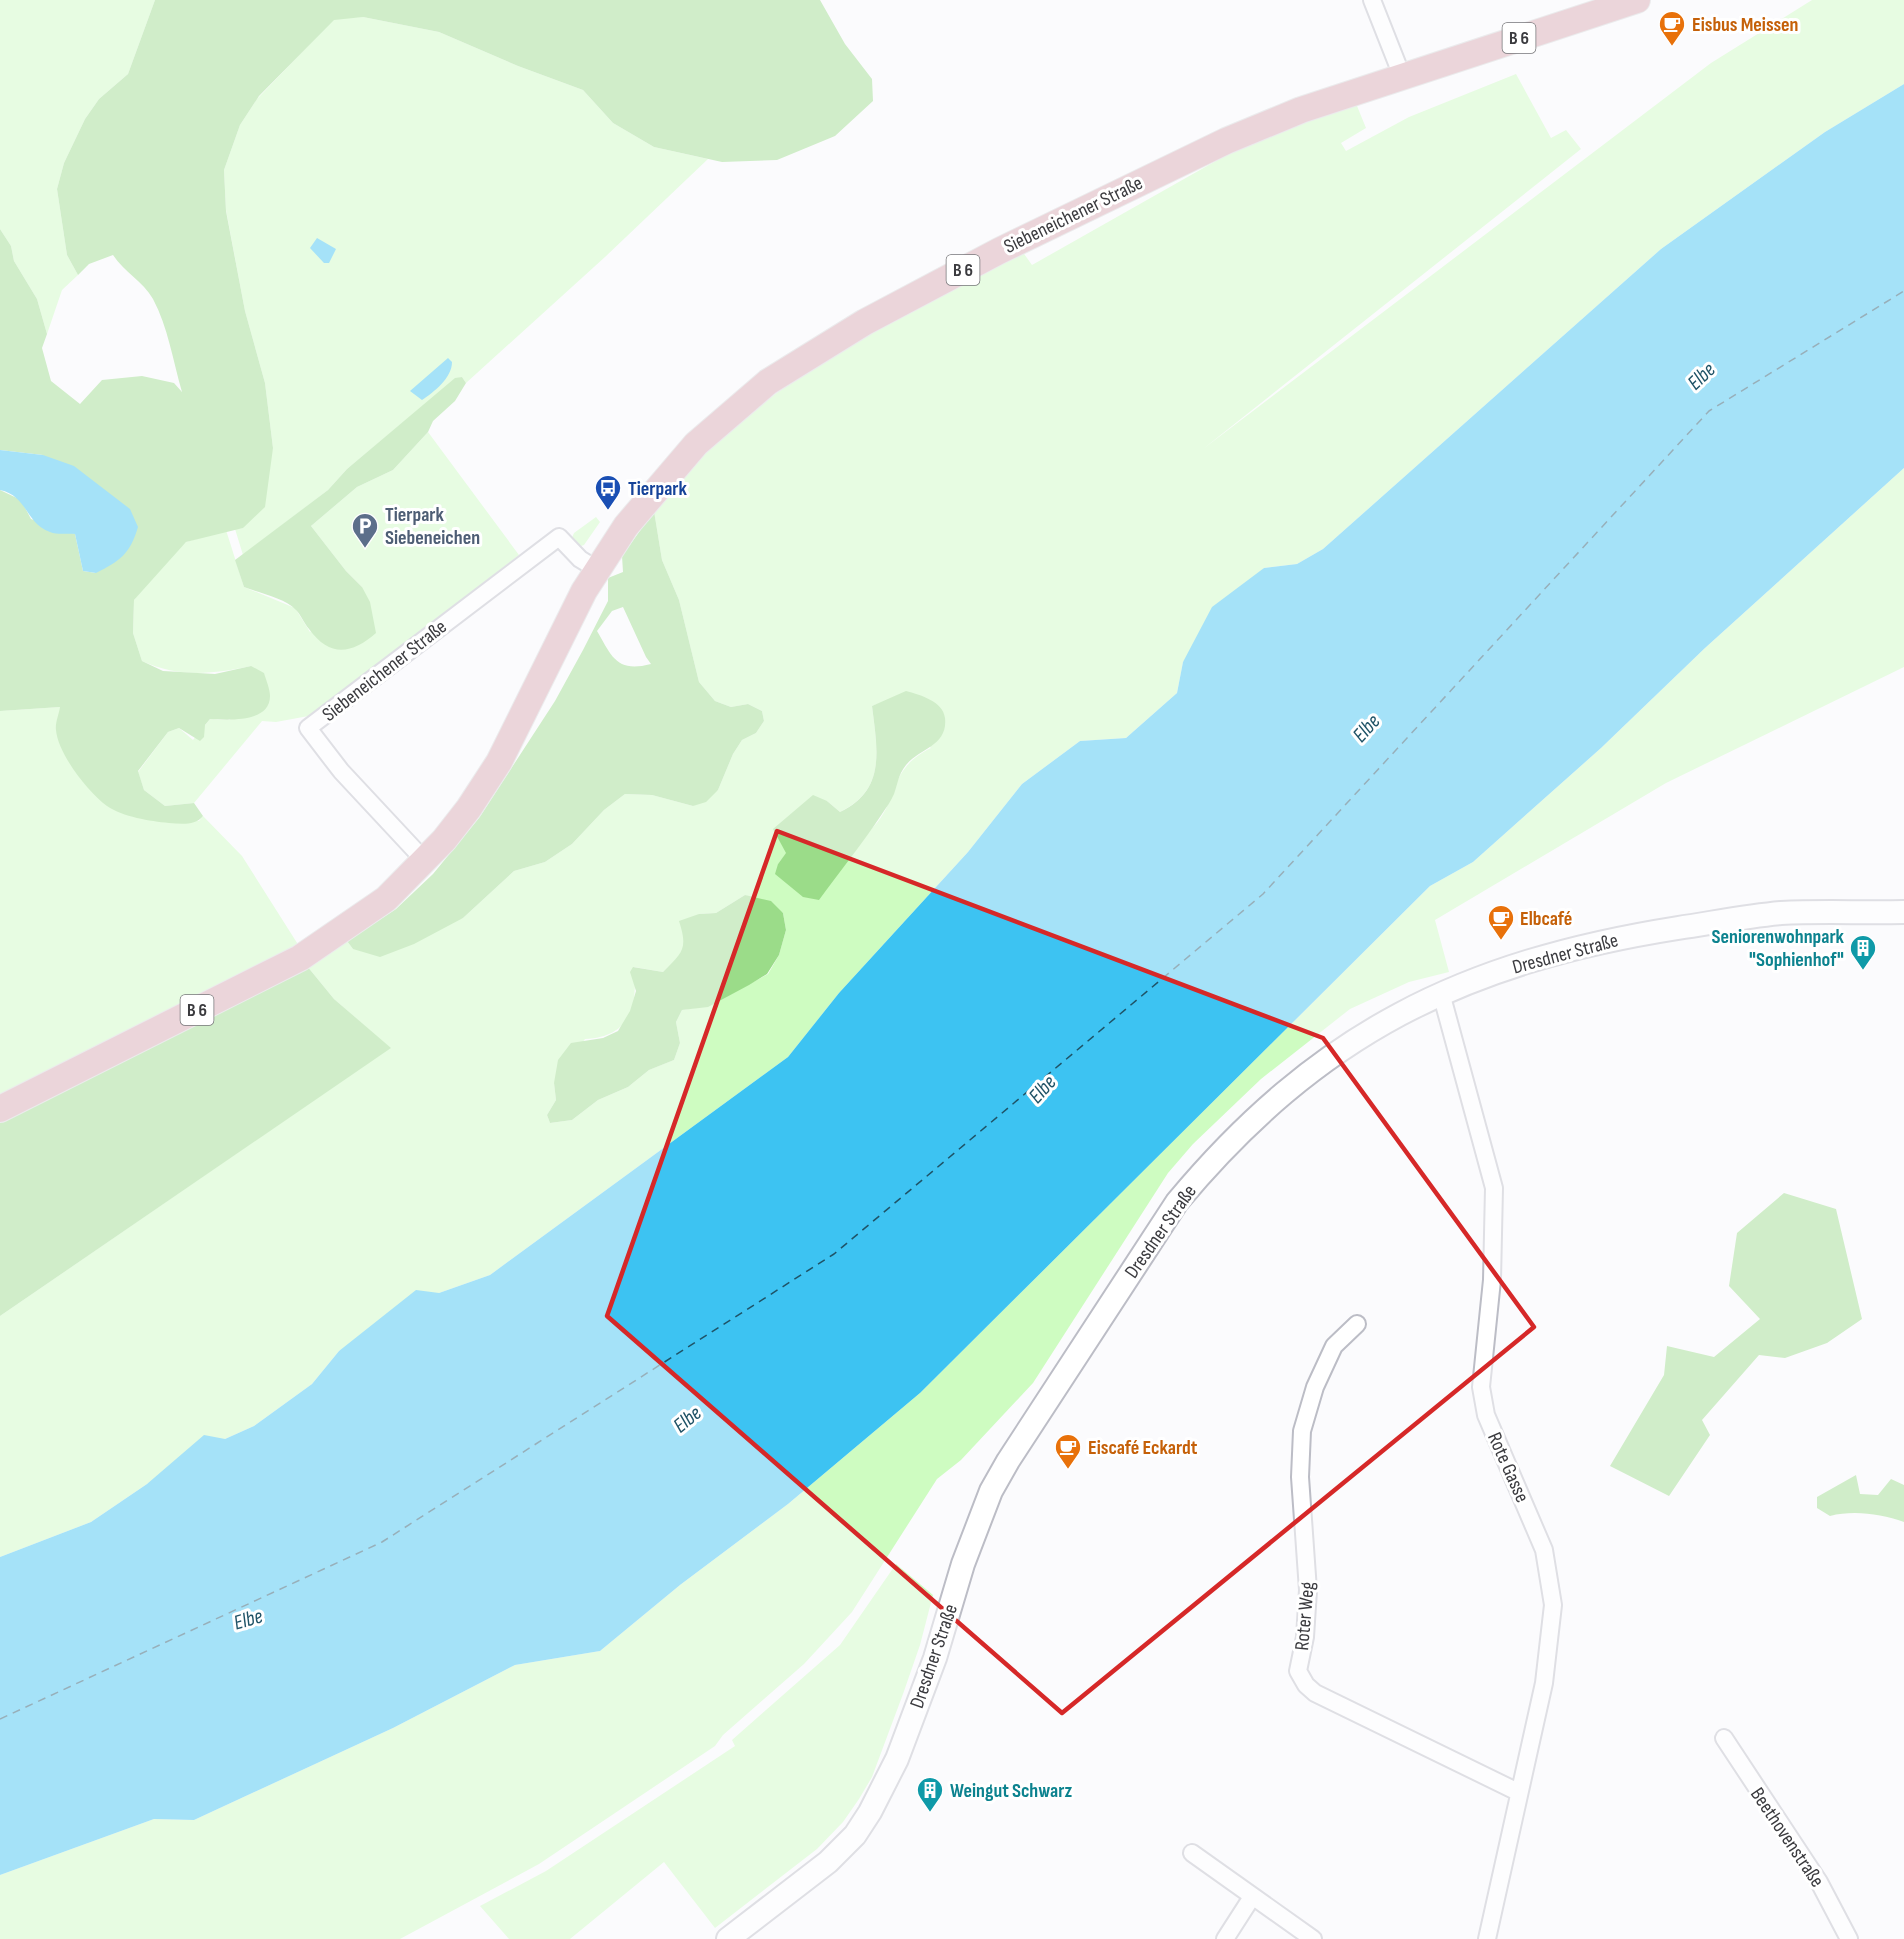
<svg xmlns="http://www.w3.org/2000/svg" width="1904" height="1939" font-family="'Sofia Sans Condensed',sans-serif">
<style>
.green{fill:#cefcc1;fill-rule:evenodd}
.forest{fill:#9bdc89;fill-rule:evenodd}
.water{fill:#3dc3f2}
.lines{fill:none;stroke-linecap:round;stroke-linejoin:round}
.ferry{stroke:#1f5367;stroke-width:1.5;stroke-dasharray:8 6;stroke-linecap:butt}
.minor-casing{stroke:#bcbdc6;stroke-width:20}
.secondary-casing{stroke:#bcbdc6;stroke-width:26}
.primary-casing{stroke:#d8d8d9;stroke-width:28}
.minor{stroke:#fff;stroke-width:16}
.secondary{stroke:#fff;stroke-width:22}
.primary{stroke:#d7a7b0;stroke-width:26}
.marked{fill:none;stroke:#d62828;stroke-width:4.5;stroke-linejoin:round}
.labels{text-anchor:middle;stroke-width:6;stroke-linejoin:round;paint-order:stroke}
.shield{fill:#fff;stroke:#767679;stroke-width:1.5}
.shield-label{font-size:18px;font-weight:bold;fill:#3b3b3f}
.food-label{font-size:20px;font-weight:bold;fill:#c56008;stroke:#fff;text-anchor:start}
.street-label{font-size:20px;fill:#3b3b3f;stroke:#fff}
.transit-label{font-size:20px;font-weight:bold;fill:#164399;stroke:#fff;text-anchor:start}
.service-label{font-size:20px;font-weight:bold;fill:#4e5e75;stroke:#fff;text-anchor:start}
.culture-label{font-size:20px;font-weight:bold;fill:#0d838f;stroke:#fff;text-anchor:end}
.water-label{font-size:21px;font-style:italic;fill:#1f5367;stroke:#fff}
</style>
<rect width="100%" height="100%" fill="#fbfbfd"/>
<path class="green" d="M 0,0 L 155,0 L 128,74 L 99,99 L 85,119 L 64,163 L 57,189 L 67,255 L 78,275 L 62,290 L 47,334 L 37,299 L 14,261 L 11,246 L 0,229 Z
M 1812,0 L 1904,0 L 1904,84 L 1825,132 L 1661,249 L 1323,549 L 1297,564 L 1264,568 L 1183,662 L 1177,693 L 1126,738 L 1080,741 L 1022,784 L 968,852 L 839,993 L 788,1057 L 490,1275 L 439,1293 L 339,1351 L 312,1384 L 254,1426 L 225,1439 L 147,1484 L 91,1522 L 0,1557 L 0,1316 L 390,1048 L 334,999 L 307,966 L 347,941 L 353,949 L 463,918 L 514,871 L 545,862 L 572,844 L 604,810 L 625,794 L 652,795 L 693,806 L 718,790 L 733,754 L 742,740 L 756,733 L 764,721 L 762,711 L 748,704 L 731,707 L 715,701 L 699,682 L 679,600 L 662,560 L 654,511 C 667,495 680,477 695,462 C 788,369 908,313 1022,251 L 1032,265 L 1230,153 L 1355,101 L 1366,128 L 1341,143 L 1346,151 L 1409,117 L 1516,74 L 1551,138 L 1566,130 L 1581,149 L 1203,449 L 1711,63 ZM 880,703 L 931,748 C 885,770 901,803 869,831 C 860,839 794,858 778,864 L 827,801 L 840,812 C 887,789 877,749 872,706 ZM 745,895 L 783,913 L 786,930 L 779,955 L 768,974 L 708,1006 L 682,1010 L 676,1022 L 680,1043 L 674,1060 L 649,1070 L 628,1087 L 598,1100 L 572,1120 L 550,1123 L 547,1115 L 556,1100 L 554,1083 L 585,1039 C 630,1037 638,1007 634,967 L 663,972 L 682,954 L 685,939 L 699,914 L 716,913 Z
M 363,17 L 439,32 L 518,66 L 583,90 L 613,123 L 654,147 L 708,159 L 605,257 L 466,383 L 462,377 L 455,379 L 347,469 L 328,490 L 243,555 L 235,529 L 243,528 L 273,448 L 265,383 L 245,311 L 226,210 L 224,170 L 240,125 L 257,99 L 335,18 Z
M 428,432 L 519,555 L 314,715 L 276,722 L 262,721 L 194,803 L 165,806 L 144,790 L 138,772 L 168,732 L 179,728 L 193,740 L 210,719 L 230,720 L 251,666 C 213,674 179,678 142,661 L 133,633 L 134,600 L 165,559 L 186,542 L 226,530 L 244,587 L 295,608 L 310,632 L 362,587 L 346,571 L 311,526 L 357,487 L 393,470 Z
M 1904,468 L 1904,667 L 1666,783 L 1435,920 L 1449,972 L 1409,982 L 1350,1009 L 1261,1079 L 1193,1144 L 1168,1173 L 1033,1383 L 961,1460 L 937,1479 L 852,1612 L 804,1664 L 723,1735 L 715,1746 L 539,1864 L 400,1939 L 0,1939 L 0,1875 L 154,1819 L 194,1820 L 393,1728 L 515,1665 L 600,1651 L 680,1585 L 788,1504 L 920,1393 L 1430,886 L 1473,862 L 1601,748 L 1705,648 Z
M 596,517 L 600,522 L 584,545 L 578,547 L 571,540 L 574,533 Z
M 60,707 L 84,783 L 199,821 L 203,816 L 242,856 L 299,946 L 0,1109 L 0,711 Z
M 896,1564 L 933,1595 L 920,1645 L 903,1694 L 872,1777 L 859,1799 L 843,1822 L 817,1849 L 715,1928 L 664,1862 L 570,1939 L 509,1939 L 480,1906 L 546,1871 L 735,1746 L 732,1740 L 840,1645 Z"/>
<path class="forest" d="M 155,0 L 820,0 L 845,44 L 872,79 L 873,101 L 835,136 L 777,160 L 722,162 L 654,147 L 613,123 L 583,90 L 518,66 L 439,32 L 363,17 L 334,20 L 259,96 L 240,125 L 224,170 L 226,211 L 245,311 L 265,383 L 273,448 L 265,507 L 243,528 L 186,542 L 134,600 L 133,633 L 142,661 L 163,671 L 215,674 L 251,666 L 264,673 C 266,680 270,689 270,696 C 270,723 228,720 210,719 L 205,725 L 204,737 L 200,741 L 179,728 L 168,732 L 138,771 L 144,790 L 165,806 L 194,803 L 203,816 C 195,826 181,824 169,823 C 150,821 123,817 107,806 C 88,792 58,754 56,730 C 55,723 59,714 60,707 L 0,711 L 0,490 L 21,500 L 31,519 L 75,534 L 83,571 L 96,573 L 43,455 L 0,450 L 0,229 L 11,246 L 14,261 L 37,299 L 47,334 L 42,348 L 51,381 L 80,404 L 102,380 L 142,376 L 174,383 L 182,392 C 173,361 168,327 153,299 C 143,281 124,272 113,255 L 89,264 L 78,275 L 67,255 L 57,189 L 64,163 L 85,119 L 99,99 L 128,74 Z
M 462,377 L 466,383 L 455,401 L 433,421 L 428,432 L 393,470 L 357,487 L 311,526 L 346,571 L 362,587 L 370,602 L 376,633 C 352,654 330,658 309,629 C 304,623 301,615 296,610 C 285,598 259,593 244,587 L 235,560 L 328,490 L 347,469 L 455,378 Z
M 654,511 L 662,560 L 679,600 L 699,682 L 715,701 L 731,707 L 748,704 L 762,711 L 764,721 L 756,733 L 742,740 L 733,754 L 718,790 L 706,802 L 693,806 L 652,795 L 625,794 L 604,810 L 572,844 L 545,862 L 514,871 L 463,918 L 414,944 L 380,957 L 353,949 L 347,941 L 396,909 L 433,874 L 479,818 L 555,701 L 583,650 L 608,601 L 608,578 L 623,572 L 622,556 ZM 623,607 L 646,657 L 651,664 C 617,673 612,657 597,631 L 612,611 Z
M 906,691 C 920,695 943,701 945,718 C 948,746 920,748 906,765 C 898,775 898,783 894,794 C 891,801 886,808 882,814 C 863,843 840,871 819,900 L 803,897 L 775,874 L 778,864 L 786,853 L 773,829 L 813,795 L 827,801 L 840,812 C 887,790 877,748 872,706 Z
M 745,895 L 771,901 L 783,913 L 786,930 L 779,955 L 767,974 L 749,985 L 708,1007 L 682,1010 L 676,1022 L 680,1043 L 674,1060 L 649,1070 L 628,1087 L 598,1100 L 572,1120 L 550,1123 L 547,1115 L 556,1100 L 554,1083 L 558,1060 L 571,1043 L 603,1038 L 618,1031 L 630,1011 L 636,991 L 630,972 L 633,967 L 663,972 C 683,952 688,949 679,921 L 699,914 L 716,913 Z
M 307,966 L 334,999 L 391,1048 L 0,1316 L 0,1109 Z
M 1784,1193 L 1836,1209 L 1862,1319 L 1827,1343 L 1785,1358 L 1759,1355 L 1702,1420 L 1710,1435 L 1669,1496 L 1610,1466 L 1664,1375 L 1667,1346 L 1714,1357 L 1760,1319 L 1729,1286 L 1737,1233 Z
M 1856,1475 L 1860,1494 L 1878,1495 L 1891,1479 L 1904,1485 L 1904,1522 C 1881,1514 1854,1510 1830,1516 L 1817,1508 L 1817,1497 Z"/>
<path class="water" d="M 1904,84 L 1904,468 L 1705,648 L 1601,748 L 1473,862 L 1430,886 L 920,1393 L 788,1504 L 680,1585 L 600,1651 L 515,1665 L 393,1728 L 194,1820 L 154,1819 L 0,1875 L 0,1557 L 91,1522 L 147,1484 L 204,1435 L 225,1439 L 254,1426 L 312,1384 L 339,1351 L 416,1290 L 439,1293 L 490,1275 L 788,1057 L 839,993 L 968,852 L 1022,784 L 1080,741 L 1126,738 L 1177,693 L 1183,662 L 1212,607 L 1264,568 L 1297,564 L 1323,549 L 1661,249 L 1825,132 Z
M 317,238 L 336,249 L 329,263 L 324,263 L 310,248 Z
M 448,358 L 452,362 C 452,378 434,392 422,400 L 410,391 Z
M 0,450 L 43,455 L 74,466 L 130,509 L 138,527 C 130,554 120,561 96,573 L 83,571 L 75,534 C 67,533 57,535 50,532 C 25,523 28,496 0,490 Z"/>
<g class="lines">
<path class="ferry" d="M 0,1719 L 382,1542 L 834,1254 L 1263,894 L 1709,411 L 1904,291"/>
<g class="minor-casing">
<path id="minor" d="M 1372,0 L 1402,76
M 424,860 L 341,771 L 308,728 L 559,537 L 580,559 L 598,570
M 1441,993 L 1494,1188 L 1492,1280 L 1481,1387 L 1486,1415 L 1544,1550 L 1553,1605 L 1544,1683 L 1487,1939
M 1357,1324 L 1334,1346 L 1315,1387 L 1302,1431 L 1300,1477 L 1308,1590 L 1305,1637 L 1298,1671 L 1306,1685 L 1315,1693 L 1518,1792
M 1724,1738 L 1819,1882 L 1849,1939
M 1192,1853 L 1313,1939
M 1225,1939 L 1252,1897"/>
</g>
<g class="secondary-casing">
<path id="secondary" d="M 728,1939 L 828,1862 L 855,1835 L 870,1812 L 897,1759 L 935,1658 L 963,1564 L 991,1491 L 1008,1461 L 1177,1202 C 1318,1033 1463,962 1678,928 C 1712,923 1747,916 1781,913 C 1822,911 1863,913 1904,912"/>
</g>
<g class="primary-casing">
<path id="primary" d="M 0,1109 L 300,958 L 386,899 L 444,840 L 469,808 L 499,762 L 584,591 L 626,526 L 696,444 L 768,382 L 865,322 L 999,251 L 1226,141 L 1301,110 L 1637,0"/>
</g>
<use href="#minor" class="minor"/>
<use href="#secondary" class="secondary"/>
<use href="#primary" class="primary"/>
</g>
<path d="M0 0H1904V1939H0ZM 777,831 L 1323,1038 L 1534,1327 L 1062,1713 L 607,1316 Z" fill="#fbfbfd" fill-opacity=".55" fill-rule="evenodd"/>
<path class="marked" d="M 777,831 L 1323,1038 L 1534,1327 L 1062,1713 L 607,1316 Z"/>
<defs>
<g id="cafe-pin" transform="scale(1.35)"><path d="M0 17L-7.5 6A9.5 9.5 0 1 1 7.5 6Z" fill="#e8710a" stroke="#fff"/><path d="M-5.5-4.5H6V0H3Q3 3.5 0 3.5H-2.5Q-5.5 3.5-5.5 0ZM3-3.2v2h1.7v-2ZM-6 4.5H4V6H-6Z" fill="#fff"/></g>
<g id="bus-pin" transform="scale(1.35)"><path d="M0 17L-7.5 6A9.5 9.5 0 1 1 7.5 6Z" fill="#1a4fb4" stroke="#fff"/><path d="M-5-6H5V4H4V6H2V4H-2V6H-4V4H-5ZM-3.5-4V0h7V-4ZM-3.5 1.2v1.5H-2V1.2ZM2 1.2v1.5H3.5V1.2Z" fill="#fff"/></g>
<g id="parking-pin" transform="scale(1.35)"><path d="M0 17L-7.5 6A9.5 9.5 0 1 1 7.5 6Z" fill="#5c6f8a" stroke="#fff"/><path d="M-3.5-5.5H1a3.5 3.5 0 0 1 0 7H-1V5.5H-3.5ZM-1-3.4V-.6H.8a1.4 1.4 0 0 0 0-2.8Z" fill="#fff"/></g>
<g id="building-pin" transform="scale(1.35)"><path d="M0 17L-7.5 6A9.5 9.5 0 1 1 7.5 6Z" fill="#0f9aa8" stroke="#fff"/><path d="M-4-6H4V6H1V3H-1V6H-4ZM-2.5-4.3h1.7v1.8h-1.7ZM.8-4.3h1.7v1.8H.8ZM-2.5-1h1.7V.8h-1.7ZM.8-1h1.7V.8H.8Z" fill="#fff"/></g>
</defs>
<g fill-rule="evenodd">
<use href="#cafe-pin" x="1672" y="24"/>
<use href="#bus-pin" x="608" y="488"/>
<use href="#parking-pin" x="365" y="526"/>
<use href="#cafe-pin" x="1501" y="918"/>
<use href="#building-pin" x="1863" y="948"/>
<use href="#cafe-pin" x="1068" y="1447"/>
<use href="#building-pin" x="930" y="1790"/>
</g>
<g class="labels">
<g class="shield">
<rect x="1502.5" y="23" width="33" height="30" rx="4.5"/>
<rect x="946.5" y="255" width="33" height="30" rx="4.5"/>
<rect x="180.5" y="995" width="33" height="30" rx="4.5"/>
</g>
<g class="shield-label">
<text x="1519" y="44">B 6</text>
<text x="963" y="276">B 6</text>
<text x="197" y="1016">B 6</text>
</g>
<g class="food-label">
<text x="1692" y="31">Eisbus Meissen</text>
<text x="1520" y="925">Elbcafé</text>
<text x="1088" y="1454">Eiscafé Eckardt</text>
</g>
<g class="street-label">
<text transform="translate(1073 214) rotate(-26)" y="7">Siebeneichener Straße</text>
<text transform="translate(384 670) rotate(-38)" y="7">Siebeneichener Straße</text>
<text transform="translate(1565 953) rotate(-15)" y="7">Dresdner Straße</text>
<text transform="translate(1160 1231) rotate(-55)" y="7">Dresdner Straße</text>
<text transform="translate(1509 1467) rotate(66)" y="7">Rote Gasse</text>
<text transform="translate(1304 1616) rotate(-85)" y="7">Roter Weg</text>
<text transform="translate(933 1656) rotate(-71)" y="7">Dresdner Straße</text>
<text transform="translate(1788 1837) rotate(56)" y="7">Beethovenstraße</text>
</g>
<g class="transit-label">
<text x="628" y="495">Tierpark</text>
</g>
<g class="service-label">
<text x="385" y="521">Tierpark<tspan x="385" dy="23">Siebeneichen</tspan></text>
</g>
<g class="culture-label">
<text x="1844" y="943">Seniorenwohnpark<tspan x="1844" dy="23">"Sophienhof"</tspan></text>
<text x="950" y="1797" text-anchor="start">Weingut Schwarz</text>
</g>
<g class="water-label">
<text transform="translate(1701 376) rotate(-44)" y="7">Elbe</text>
<text transform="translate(1366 728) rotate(-48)" y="7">Elbe</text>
<text transform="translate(1042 1089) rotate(-48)" y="7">Elbe</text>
<text transform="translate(687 1419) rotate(-39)" y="7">Elbe</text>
<text transform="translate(248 1619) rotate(-16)" y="7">Elbe</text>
</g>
</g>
</svg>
